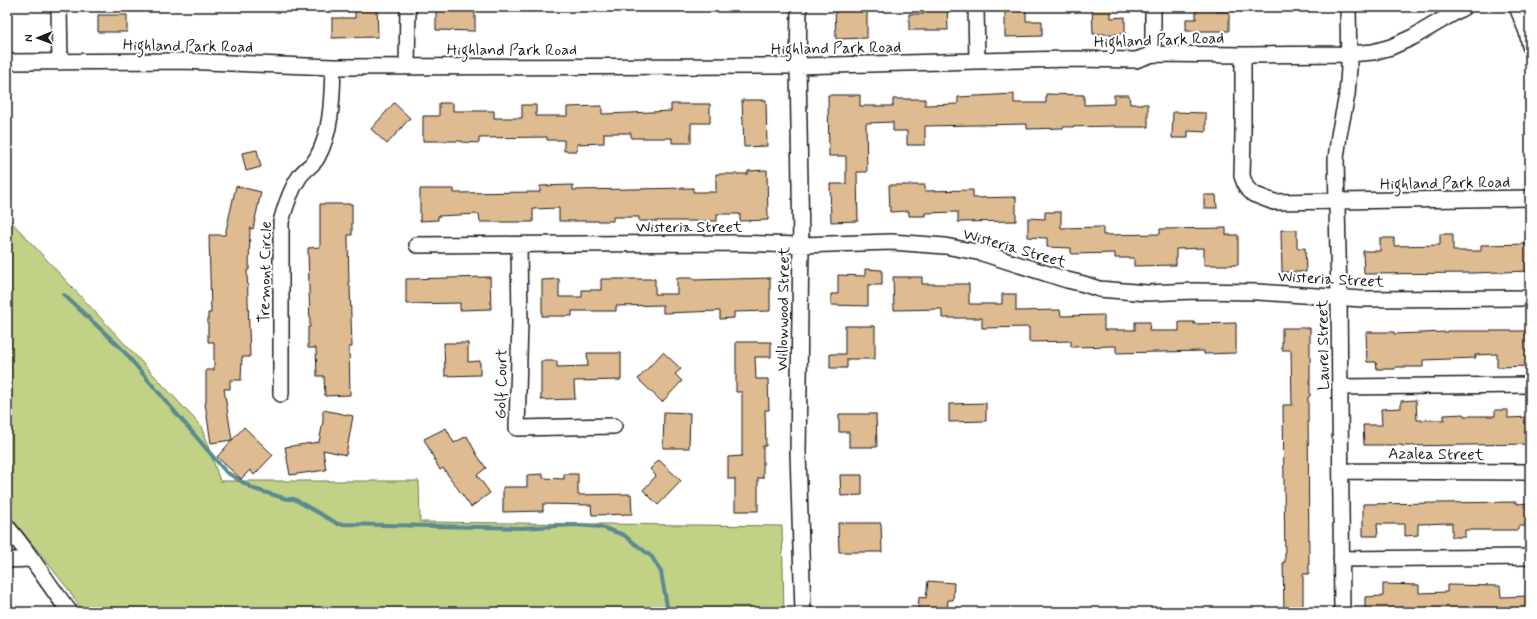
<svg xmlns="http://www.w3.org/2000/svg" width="1537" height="619" font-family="Mynerve,sans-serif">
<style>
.green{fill:#c1d287;stroke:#6e7752}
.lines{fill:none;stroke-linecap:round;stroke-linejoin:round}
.stream{stroke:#5a8a90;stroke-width:4}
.building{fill:#dfbb91;stroke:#1c1c1c}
.minor-casing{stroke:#1c1c1c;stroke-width:18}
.minor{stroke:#fff;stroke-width:15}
.labels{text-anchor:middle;stroke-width:4;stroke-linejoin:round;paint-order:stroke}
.street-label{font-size:16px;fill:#1c1c1c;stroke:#fff}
</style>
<rect width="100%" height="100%" fill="#fff"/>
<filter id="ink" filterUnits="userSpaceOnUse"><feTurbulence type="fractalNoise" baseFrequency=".025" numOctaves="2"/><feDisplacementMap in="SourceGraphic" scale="8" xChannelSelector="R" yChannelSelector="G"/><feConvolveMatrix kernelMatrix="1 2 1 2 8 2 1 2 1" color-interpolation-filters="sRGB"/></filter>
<g filter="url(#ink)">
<path class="green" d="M 7,217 L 201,426 L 220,481 L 419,481 L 420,522 L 782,526 L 784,612 L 83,612 L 68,589 L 7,512 Z"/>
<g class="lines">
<path class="stream" d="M 64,295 L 121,348 L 226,472 L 254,489 L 287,499 L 294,499 L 338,524 L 521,528 L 575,525 L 601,527 L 624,535 L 652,557 L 661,572 L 668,612"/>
</g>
<path class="building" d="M 355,7 L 377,7 L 378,37 L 332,38 L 332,18 L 355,18 Z
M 436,7 L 475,7 L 475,31 L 436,30 Z
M 835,7 L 867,7 L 867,38 L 836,39 Z
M 924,7 L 947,7 L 948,30 L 909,30 L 909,14 L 924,14 Z
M 1005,7 L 1026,7 L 1026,21 L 1042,21 L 1042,36 L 1005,37 Z
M 1092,7 L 1111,7 L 1111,18 L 1125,17 L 1125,34 L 1093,34 Z
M 1196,7 L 1217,7 L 1217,12 L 1229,12 L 1229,31 L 1186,31 L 1186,19 L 1196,19 Z
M 98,15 L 127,15 L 127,32 L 98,32 Z
M 1014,94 L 1014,103 L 1046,103 L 1046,94 L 1084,95 L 1084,105 L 1114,104 L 1114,95 L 1129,95 L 1130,104 L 1148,104 L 1148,127 L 1115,127 L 1115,126 L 1063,127 L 1063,128 L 1027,129 L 1027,124 L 925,126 L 925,145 L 907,145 L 907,131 L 893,131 L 893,122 L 866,123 L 867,172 L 857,172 L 858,221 L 831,222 L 830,184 L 846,184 L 846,156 L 829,156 L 828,95 L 860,95 L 860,106 L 893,106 L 893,99 L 925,99 L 925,105 L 958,104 L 958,97 Z
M 742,100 L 766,100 L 767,146 L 744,147 Z
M 394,103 L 410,118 L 387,144 L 371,129 Z
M 439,103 L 453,103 L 453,111 L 494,111 L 494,118 L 522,118 L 522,105 L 536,105 L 536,116 L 567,116 L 567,107 L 602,106 L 602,114 L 631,113 L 671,111 L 671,104 L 710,104 L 710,123 L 691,123 L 691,143 L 672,143 L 672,138 L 631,138 L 631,133 L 604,133 L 604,143 L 577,144 L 577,151 L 564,151 L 564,140 L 547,140 L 547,137 L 479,138 L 479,143 L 462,142 L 462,141 L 423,141 L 423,116 L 439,116 Z
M 1173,112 L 1206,113 L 1206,132 L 1188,131 L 1188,138 L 1172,138 Z
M 257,150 L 261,167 L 246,171 L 242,153 Z
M 767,170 L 768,220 L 740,221 L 740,214 L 717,214 L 717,221 L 639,221 L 639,217 L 613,217 L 613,221 L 559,221 L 559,208 L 533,209 L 533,222 L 480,222 L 479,214 L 438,216 L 438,220 L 420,221 L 420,189 L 454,189 L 454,193 L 540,192 L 540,186 L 573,185 L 573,190 L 693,188 L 693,192 L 716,192 L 716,174 L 748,174 L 748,171 Z
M 889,185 L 925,185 L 925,191 L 973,190 L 973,198 L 1016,197 L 1016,221 L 958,222 L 958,212 L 925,213 L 925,216 L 909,216 L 909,211 L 890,212 Z
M 236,186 L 261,192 L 253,229 L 250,228 L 249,270 L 247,270 L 250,357 L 242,357 L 241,380 L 230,380 L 230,389 L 224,389 L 232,440 L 211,443 L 205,403 L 206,403 L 206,370 L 214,370 L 214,342 L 208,342 L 208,313 L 211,313 L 209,235 L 225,235 Z
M 1204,195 L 1216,195 L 1217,208 L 1204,208 Z
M 320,204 L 352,204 L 352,235 L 348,235 L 349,286 L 350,286 L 352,347 L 349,347 L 350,395 L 325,396 L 324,376 L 317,376 L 316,348 L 308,348 L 308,327 L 310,327 L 308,248 L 320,247 Z
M 1045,212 L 1061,212 L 1061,228 L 1103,227 L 1103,235 L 1160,234 L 1160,229 L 1226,228 L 1226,235 L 1238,235 L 1238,265 L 1204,265 L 1204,248 L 1176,249 L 1176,265 L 1134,266 L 1134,258 L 1115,258 L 1115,253 L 1071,254 L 1071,248 L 1047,247 L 1047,238 L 1028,237 L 1028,218 L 1045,219 Z
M 1281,230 L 1297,230 L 1297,248 L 1305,248 L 1306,272 L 1282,272 Z
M 1440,234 L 1453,234 L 1453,251 L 1481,251 L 1481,245 L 1530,244 L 1530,271 L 1473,273 L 1364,274 L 1363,251 L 1380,251 L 1380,238 L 1394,238 L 1394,246 L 1440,245 Z
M 865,269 L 882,270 L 882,285 L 868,285 L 868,306 L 831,305 L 831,294 L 838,294 L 838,275 L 865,276 Z
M 490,277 L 491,309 L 460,310 L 460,303 L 406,304 L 406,279 Z
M 893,277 L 922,277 L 922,284 L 969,284 L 969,304 L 1002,304 L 1002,294 L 1016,294 L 1016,311 L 1060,310 L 1061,316 L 1104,315 L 1104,330 L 1135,330 L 1135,322 L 1150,322 L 1149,331 L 1179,331 L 1179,322 L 1194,322 L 1194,324 L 1236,323 L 1236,353 L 1204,354 L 1204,351 L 1116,353 L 1116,346 L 1071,347 L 1071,341 L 1029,342 L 1029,327 L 982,328 L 982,318 L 942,318 L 942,309 L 894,310 Z
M 677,278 L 694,278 L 694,280 L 770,278 L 770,311 L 734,312 L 734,318 L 720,319 L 720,311 L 663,313 L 663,305 L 616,306 L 616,311 L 572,311 L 572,316 L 542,316 L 542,280 L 559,279 L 559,297 L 582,297 L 582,290 L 601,290 L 601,279 L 655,279 L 655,294 L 677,294 Z
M 845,326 L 875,326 L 875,359 L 847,359 L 847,368 L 830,368 L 830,354 L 845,354 Z
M 1282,328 L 1310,328 L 1310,396 L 1308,397 L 1309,574 L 1303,574 L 1303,612 L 1284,612 L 1283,562 L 1285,562 L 1283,405 L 1292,405 L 1291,350 L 1282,350 Z
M 1447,331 L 1530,331 L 1530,366 L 1497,367 L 1497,354 L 1475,355 L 1476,358 L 1423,360 L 1423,367 L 1395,367 L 1395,369 L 1377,369 L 1376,362 L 1367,362 L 1366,332 L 1394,332 L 1394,334 L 1447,332 Z
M 736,342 L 771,342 L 771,357 L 755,357 L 756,379 L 768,379 L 769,410 L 765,410 L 766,446 L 763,446 L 763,478 L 758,478 L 758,511 L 735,511 L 735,479 L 728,479 L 728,457 L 742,456 L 742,392 L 736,392 Z
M 444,343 L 468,343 L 468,362 L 480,361 L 480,375 L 445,376 Z
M 663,352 L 681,369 L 675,374 L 682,381 L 662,402 L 638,379 Z
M 587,353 L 621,353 L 621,380 L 574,381 L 575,399 L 541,400 L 541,361 L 557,361 L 557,367 L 588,366 Z
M 1416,400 L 1417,420 L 1444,420 L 1444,415 L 1464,414 L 1464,416 L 1495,416 L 1495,410 L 1508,410 L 1508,418 L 1530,417 L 1530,444 L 1402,446 L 1402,445 L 1364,445 L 1363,425 L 1382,425 L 1381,409 L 1401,408 L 1401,401 Z
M 986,403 L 986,421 L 949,422 L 949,404 Z
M 323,410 L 353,416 L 346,455 L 323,450 L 326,470 L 290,475 L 285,447 L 319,442 L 323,422 Z
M 664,412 L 690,413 L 689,448 L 663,448 Z
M 839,414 L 876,414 L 877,447 L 849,447 L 849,432 L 839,432 Z
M 244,427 L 273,455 L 254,475 L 250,470 L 241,479 L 217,457 Z
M 446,428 L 454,443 L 467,436 L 477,455 L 486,468 L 477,475 L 490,493 L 471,507 L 443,468 L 440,470 L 424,439 Z
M 659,460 L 681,481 L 658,505 L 643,490 L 656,476 L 650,469 Z
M 543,474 L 543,478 L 564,479 L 564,474 L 578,474 L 578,495 L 631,494 L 632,514 L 592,515 L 591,505 L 543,504 L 543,511 L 503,512 L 503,487 L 527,487 L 527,475 Z
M 840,475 L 862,475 L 862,495 L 841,496 Z
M 1517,502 L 1517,504 L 1530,503 L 1530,526 L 1518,526 L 1518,530 L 1465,530 L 1465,537 L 1452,537 L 1452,523 L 1418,524 L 1418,535 L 1405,536 L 1405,524 L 1377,524 L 1378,536 L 1363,536 L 1363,504 Z
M 838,523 L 881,523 L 882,552 L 839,552 Z
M 928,581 L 954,583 L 953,600 L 948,600 L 947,612 L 918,612 L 919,597 L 926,598 Z
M 1383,584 L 1419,585 L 1419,593 L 1447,592 L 1447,585 L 1500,586 L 1501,597 L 1530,596 L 1530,612 L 1365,612 L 1365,597 L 1383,596 Z"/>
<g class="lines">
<g class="minor-casing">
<path id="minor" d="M 59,7 L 60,62
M 799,7 L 798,66 L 801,245 L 798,452 L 803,612
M 976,7 L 977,61
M 1517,7 L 1527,32 L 1530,46
M 1153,54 L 1153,7
M 1243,55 L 1349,54 L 1373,52 L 1391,47 L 1413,37 L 1464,7
M 7,62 L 182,61 L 333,67 L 798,66 L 977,61 L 1073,59 L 1136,60 L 1153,54 L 1243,55 L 1243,136 L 1242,176 L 1246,187 L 1253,194 L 1274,202 L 1530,198
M 407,67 L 408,7
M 417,245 L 730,243 L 801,245 L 891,242 L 945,246 L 982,253 L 1067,280 L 1084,284 L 1099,289 L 1147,293 L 1194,291 L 1257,292 L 1362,299 L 1530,298
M 519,245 L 520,323 L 517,428 L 614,426
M 1340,387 L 1530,385
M 281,394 L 281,222 C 285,207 291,189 300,176 C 305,169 313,165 317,158 C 332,131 332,98 333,67
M 1341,471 L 1530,472
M 7,527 C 30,553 48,585 70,612
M 1341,559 L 1530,557
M 7,560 L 31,559
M 1342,612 L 1339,297 L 1336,159 L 1339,135 L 1347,95 L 1349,68 L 1348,7"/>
</g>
<use href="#minor" class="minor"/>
</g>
</g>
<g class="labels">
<g class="street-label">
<text transform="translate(1159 39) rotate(-2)" y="6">Highland Park Road</text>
<text transform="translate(188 45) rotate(1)" y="6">Highland Park Road</text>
<text transform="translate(836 47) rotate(-1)" y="6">Highland Park Road</text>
<text x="512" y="55">Highland Park Road</text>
<text transform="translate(1445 182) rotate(-1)" y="6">Highland Park Road</text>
<text x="689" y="232">Wisteria Street</text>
<text transform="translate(1015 247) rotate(16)" y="6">Wisteria Street</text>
<text transform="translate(264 272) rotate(-89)" y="6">Tremont Circle</text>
<text transform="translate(1331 278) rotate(3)" y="6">Wisteria Street</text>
<text transform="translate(782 309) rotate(-89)" y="6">Willowwood Street</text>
<text transform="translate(1322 345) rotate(-91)" y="6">Laurel Street</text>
<text transform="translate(500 384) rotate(-89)" y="6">Golf Court</text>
<text transform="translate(1436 453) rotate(1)" y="6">Azalea Street</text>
</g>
</g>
<rect width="1537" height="619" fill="none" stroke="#fff" stroke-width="24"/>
<rect x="12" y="12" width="1513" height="595" fill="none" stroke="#1c1c1c" stroke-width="1.5" filter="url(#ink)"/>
<g transform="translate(38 38) rotate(269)" stroke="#ffffff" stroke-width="3" paint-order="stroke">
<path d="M0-3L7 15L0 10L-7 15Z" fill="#1c1c1c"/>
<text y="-6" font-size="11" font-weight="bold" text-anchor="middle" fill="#1c1c1c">N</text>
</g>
</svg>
